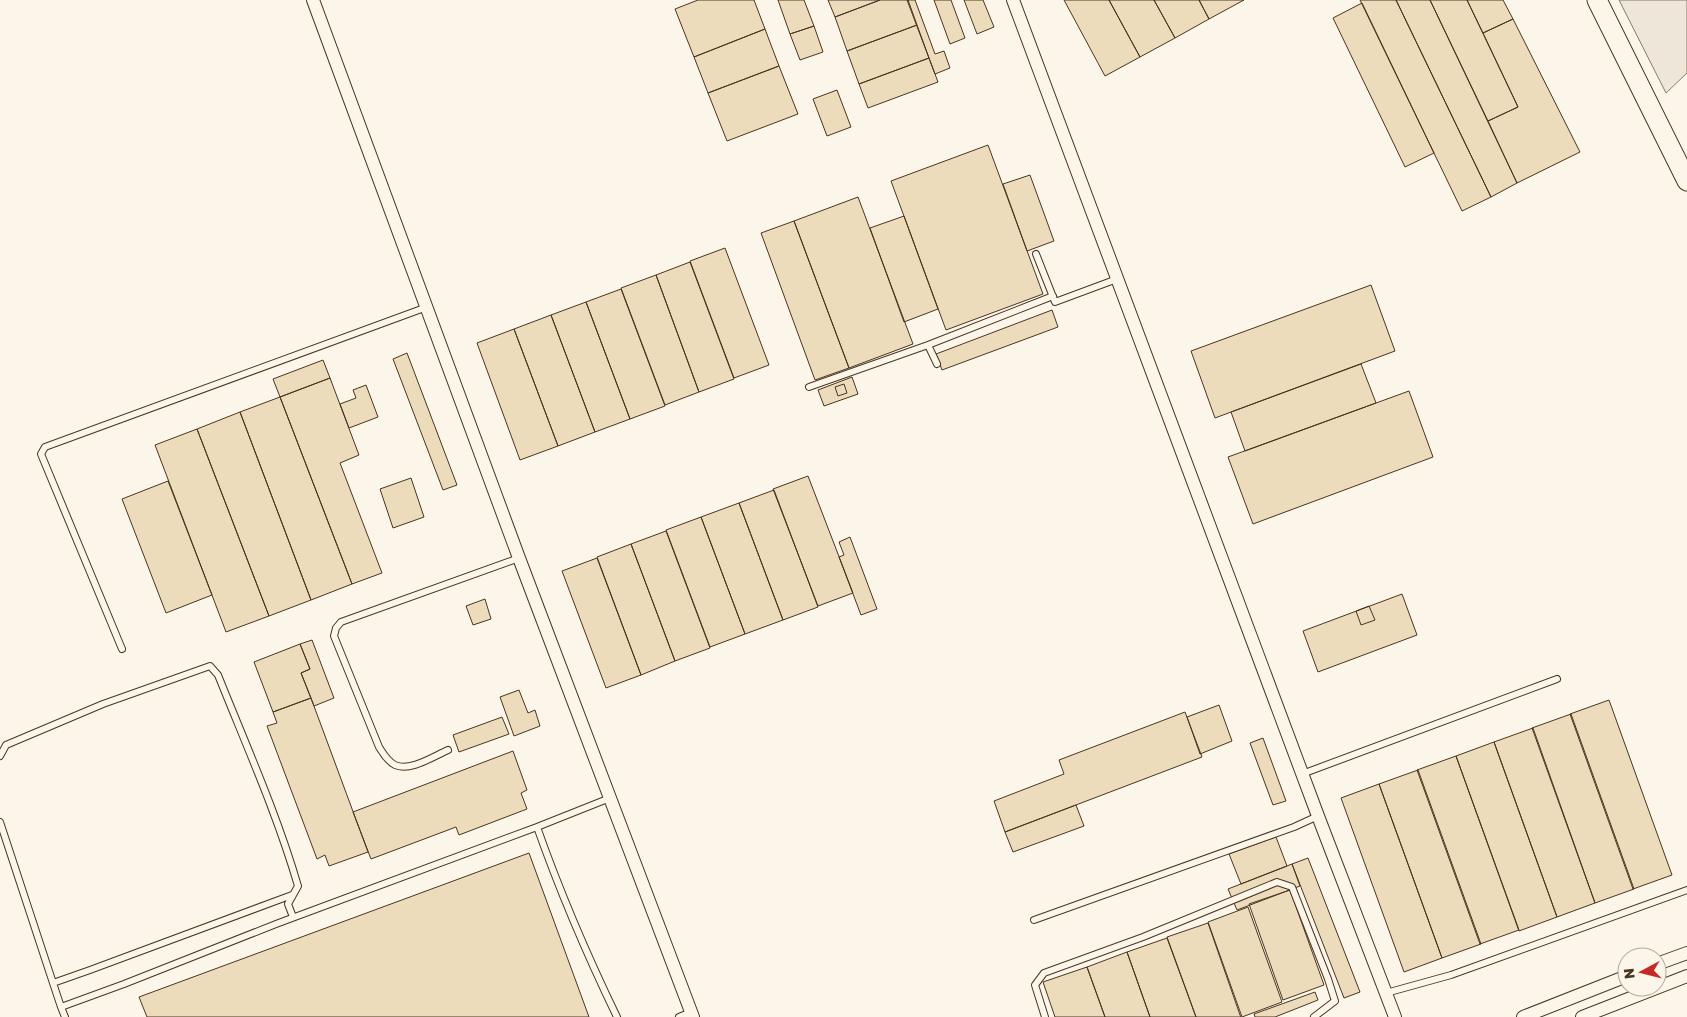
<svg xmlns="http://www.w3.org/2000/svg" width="1687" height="1017" font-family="'Golos Text',sans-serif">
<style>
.green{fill:#ede6d9;stroke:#887966}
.building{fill:#ecdcbc;stroke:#4a3520}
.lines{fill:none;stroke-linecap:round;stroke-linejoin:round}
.lane-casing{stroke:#4a3520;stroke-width:8}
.street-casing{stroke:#4a3520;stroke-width:14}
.primary-casing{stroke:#4a3520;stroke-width:21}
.lane{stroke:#fbf6e9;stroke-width:6}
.street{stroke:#fbf6e9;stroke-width:12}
.primary{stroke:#fbf6e9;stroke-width:19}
</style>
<rect width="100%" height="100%" fill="#fbf6e9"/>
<path class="green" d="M 1619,0 L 1687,0 L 1687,73 L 1666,93 Z"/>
<path class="building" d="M 698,0 L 754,0 L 765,29 L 694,57 L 675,9 Z
M 778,0 L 804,0 L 814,26 L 790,34 Z
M 828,0 L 880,0 L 835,17 Z
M 880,0 L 908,0 L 917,25 L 847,51 L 835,17 Z
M 907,0 L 915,0 L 935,54 L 944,51 L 950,68 L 935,74 Z
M 934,0 L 951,0 L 965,38 L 950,44 Z
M 964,0 L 983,0 L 994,27 L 977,34 Z
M 1064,0 L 1109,0 L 1140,57 L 1105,76 Z
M 1109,0 L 1154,0 L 1175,38 L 1140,57 Z
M 1154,0 L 1199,0 L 1209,19 L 1175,38 Z
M 1199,0 L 1244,0 L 1209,19 Z
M 1360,0 L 1396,0 L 1491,197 L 1462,211 Z
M 1396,0 L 1430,0 L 1517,183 L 1491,197 Z
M 1430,0 L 1467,0 L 1518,107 L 1488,121 Z
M 1467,0 L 1503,0 L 1513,19 L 1483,33 Z
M 1362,3 L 1434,153 L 1405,167 L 1333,18 Z
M 1513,19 L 1580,152 L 1517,183 L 1488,121 L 1518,107 L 1483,33 Z
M 917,25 L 929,58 L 859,84 L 847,51 Z
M 814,26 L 823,52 L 800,60 L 790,34 Z
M 765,29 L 779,66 L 708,93 L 694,57 Z
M 929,58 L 938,82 L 868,108 L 859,84 Z
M 779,66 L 798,114 L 727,141 L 708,93 Z
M 837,90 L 851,127 L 827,136 L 813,99 Z
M 988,145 L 1043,294 L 946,330 L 891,181 Z
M 1030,175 L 1054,241 L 1027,251 L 1003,184 Z
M 858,197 L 913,344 L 849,368 L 794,221 Z
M 904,216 L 938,309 L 904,322 L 870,228 Z
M 794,221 L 849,368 L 815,380 L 761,233 Z
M 725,248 L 769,365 L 734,378 L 690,261 Z
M 690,262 L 734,379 L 699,392 L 656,275 Z
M 656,275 L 699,392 L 665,405 L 621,288 Z
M 1371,285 L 1395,351 L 1215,418 L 1191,351 Z
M 621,289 L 665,406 L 630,419 L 586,302 Z
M 586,302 L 630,419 L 595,432 L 551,315 Z
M 1052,310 L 1058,327 L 942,370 L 936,354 Z
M 551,315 L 595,432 L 558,446 L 514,329 Z
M 514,329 L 558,446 L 520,460 L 477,343 Z
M 407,353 L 457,485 L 443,490 L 393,359 Z
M 323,360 L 330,378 L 280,397 L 273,379 Z
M 1361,364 L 1376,403 L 1245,451 L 1231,412 Z
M 852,377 L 858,394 L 824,406 L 818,390 Z
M 330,378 L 359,455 L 340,463 L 382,573 L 352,584 L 280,397 Z
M 844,384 L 847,393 L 838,396 L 835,387 Z
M 366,385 L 378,417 L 349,428 L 340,404 L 356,398 L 353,390 Z
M 1409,391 L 1433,457 L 1253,524 L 1228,457 Z
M 280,397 L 352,584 L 311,600 L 240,412 Z
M 240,412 L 311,600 L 269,616 L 197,429 Z
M 197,429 L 269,616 L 226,632 L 155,445 Z
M 808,476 L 853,593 L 818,606 L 773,489 Z
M 411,478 L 424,517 L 393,528 L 380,489 Z
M 168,481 L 212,595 L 166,613 L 122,499 Z
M 774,490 L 818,607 L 783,620 L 739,503 Z
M 739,503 L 783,620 L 745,634 L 701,517 Z
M 701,517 L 745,634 L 710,647 L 666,530 Z
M 666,531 L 710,648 L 675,661 L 631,544 Z
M 850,537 L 877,609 L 861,615 L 839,557 L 844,555 L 839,542 Z
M 631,544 L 675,661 L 641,675 L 597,557 Z
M 597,558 L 641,675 L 606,688 L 562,571 Z
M 1402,594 L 1417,635 L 1318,672 L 1303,631 Z
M 485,599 L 491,619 L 473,625 L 466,606 Z
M 1369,606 L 1375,620 L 1361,625 L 1356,611 Z
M 312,640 L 334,698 L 314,706 L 301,673 L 310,669 L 300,644 Z
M 300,644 L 310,669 L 301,673 L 311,698 L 273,712 L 254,662 Z
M 519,690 L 528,713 L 535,710 L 540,726 L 514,736 L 500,697 Z
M 311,698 L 368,852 L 329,866 L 325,855 L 317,859 L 267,726 L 277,723 L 273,712 Z
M 1609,700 L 1672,875 L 1633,889 L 1570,714 Z
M 1219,705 L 1232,741 L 1200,754 L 1187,717 Z
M 1185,712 L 1202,757 L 1005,832 L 994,801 L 1064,774 L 1059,760 Z
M 1571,714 L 1634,889 L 1595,903 L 1532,728 Z
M 502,717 L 509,734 L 459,752 L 453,735 Z
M 1533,728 L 1595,903 L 1557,917 L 1494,742 Z
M 1263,738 L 1286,801 L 1273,805 L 1250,743 Z
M 1494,742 L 1557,917 L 1519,931 L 1456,756 Z
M 513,751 L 527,790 L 521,793 L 527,809 L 459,835 L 456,827 L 371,859 L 353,812 Z
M 1456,756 L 1519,930 L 1480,944 L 1417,770 Z
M 1418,770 L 1481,944 L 1442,958 L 1379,784 Z
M 1379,784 L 1442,958 L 1404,972 L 1341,798 Z
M 1076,805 L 1084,826 L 1013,852 L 1005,832 Z
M 1276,837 L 1287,866 L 1241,884 L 1229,854 Z
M 529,853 L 589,1017 L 147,1017 L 139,997 Z
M 1308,858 L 1360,992 L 1344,998 L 1292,864 Z
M 1292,864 L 1300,886 L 1237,910 L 1228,889 Z
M 1290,890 L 1324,985 L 1283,1000 L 1249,904 Z
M 1248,907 L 1282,1002 L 1242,1017 L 1208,922 Z
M 1208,923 L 1240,1015 L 1241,1017 L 1196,1017 L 1167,937 Z
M 1167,938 L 1196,1017 L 1150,1017 L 1127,952 Z
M 1127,952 L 1150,1017 L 1105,1017 L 1087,967 Z
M 1087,967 L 1105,1017 L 1055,1017 L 1043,982 Z
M 1315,992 L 1318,1000 L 1275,1017 L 1255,1017 L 1254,1014 Z"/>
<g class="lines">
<g class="lane-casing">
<path id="lane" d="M 1036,254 L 1055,302 L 1117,279
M 928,345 L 937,364
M 809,387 L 928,345 L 1053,296
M 122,649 L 41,454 L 45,447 L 427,307
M 448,750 C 434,756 410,772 395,765 C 387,761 383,753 379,747 L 334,636 L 336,628 L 341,622 L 519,558
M 0,756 L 6,745 L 103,704 L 210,666 L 218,675 C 246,745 277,814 298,886 L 288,904 L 293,917
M 1302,774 L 1557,679
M 0,822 L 53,983 L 90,970 L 292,895
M 537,827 L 610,798
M 1034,920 L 1294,827 L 1318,816
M 53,983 L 61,1007
M 1386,993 L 1451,975 L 1687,890
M 65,1017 L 61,1007 L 124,984 L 276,924 L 537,827 C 560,892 587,955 617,1017
M 679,1017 L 691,1012
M 1045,1017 L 1035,985 L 1044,973 L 1143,937 L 1277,882 L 1292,887 L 1328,979 L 1335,1001 L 1314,1017"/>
</g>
<g class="street-casing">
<path id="street" d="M 313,0 L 519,558 L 693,1017
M 1013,0 L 1318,816 L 1395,1017
M 1657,964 L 1687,953
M 1523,1017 L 1627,976
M 1582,1017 L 1687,976"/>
</g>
<g class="primary-casing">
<path id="primary" d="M 1597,0 L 1687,181"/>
</g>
<use href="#lane" class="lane"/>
<use href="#street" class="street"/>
<use href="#primary" class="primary"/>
</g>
<g transform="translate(1642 972) rotate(263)"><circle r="24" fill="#fbf6e9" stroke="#b4a999"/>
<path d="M0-4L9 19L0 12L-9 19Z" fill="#c62828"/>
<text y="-8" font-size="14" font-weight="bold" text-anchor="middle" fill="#4a3520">N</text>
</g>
</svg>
